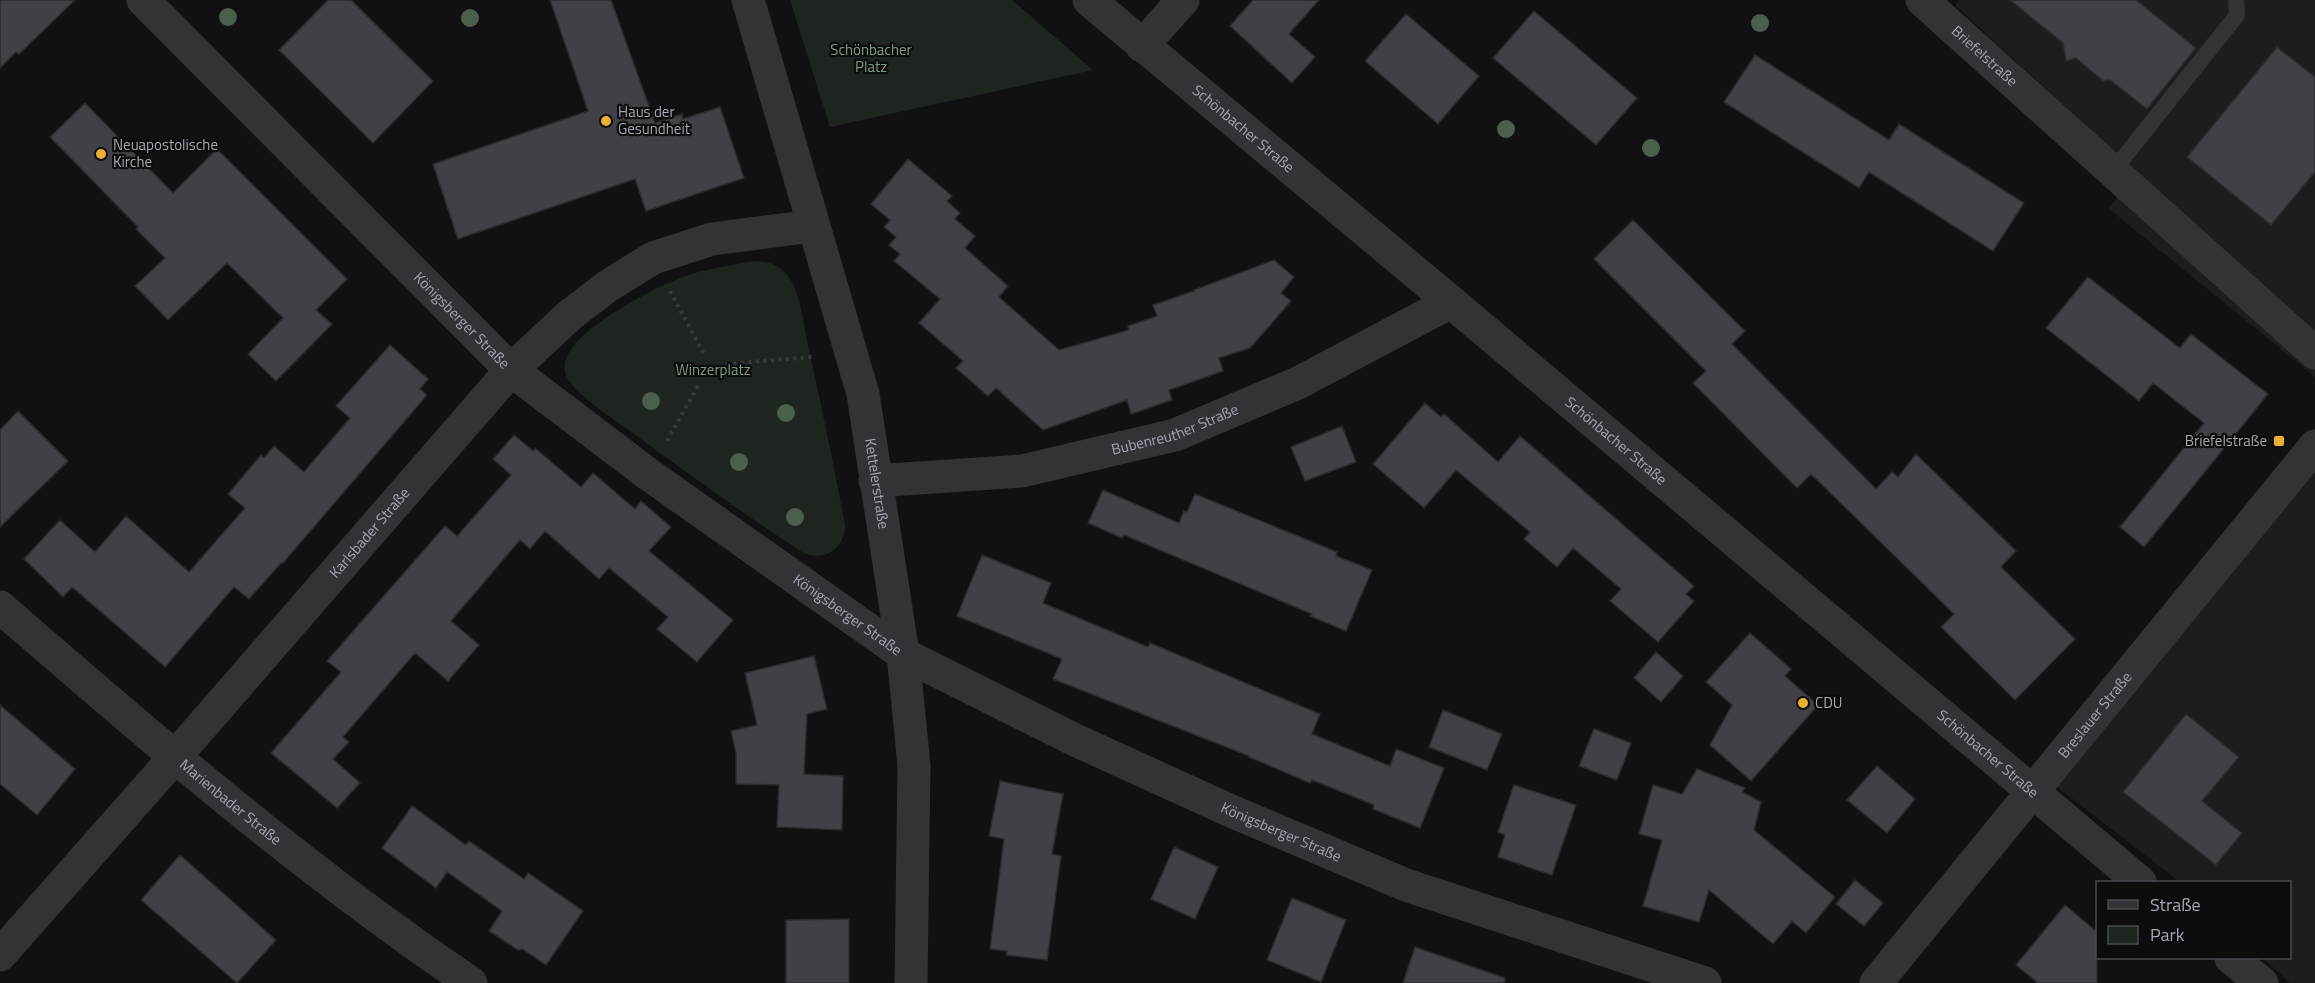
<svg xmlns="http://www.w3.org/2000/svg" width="2315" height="983" font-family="'Titillium Web',sans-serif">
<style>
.built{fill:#1d1d1f}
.green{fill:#1e251f}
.building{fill:#404146;stroke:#2b2b2e;stroke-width:1.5}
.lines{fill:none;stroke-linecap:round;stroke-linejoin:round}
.path{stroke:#383a3e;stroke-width:4;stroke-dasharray:3 4.5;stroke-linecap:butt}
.lane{stroke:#323337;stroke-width:16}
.street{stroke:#323337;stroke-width:33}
.tree{fill:#4b5f4d}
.poi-dot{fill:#ecb130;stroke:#0c0c0d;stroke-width:2}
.labels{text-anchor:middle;stroke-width:4.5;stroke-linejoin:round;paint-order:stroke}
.park-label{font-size:15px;fill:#7a9e7d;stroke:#0c0c0d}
.street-label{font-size:15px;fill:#a3a7b3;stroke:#0c0c0d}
.poi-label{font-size:15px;fill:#a3a7b3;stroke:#0c0c0d;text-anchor:start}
</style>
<rect width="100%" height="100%" fill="#111113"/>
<path class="built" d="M 1960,0 L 2315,0 L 2315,377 L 2108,208 L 2138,174 L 1955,5 Z
M 2315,472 L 2315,983 L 2290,983 L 2263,958 L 2290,958 L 2290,882 L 2180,882 L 2057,787 Z"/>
<path class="green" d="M 790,0 L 1012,0 L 1093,70 L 830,127 Z
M 756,261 C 770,262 783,266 790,279 C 802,299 804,328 809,350 C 822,408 834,467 845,525 C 845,549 824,563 802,552 C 742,513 685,471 627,429 C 611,417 573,393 566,375 C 552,338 653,289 680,278 C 704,269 731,265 756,261 Z"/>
<path class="building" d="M 0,0 L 75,0 L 19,54 L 16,52 L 0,68 Z
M 328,0 L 351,0 L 433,81 L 373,143 L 279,50 Z
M 550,0 L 611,0 L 655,123 L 682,114 L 683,119 L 720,107 L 744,178 L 646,211 L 635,179 L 458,239 L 433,164 L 588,111 Z
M 1253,0 L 1319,0 L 1289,34 L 1315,57 L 1292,83 L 1230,26 Z
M 2010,0 L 2136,0 L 2196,48 L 2147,109 L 2110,80 L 2103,81 L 2076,58 L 2066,61 L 2063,43 Z
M 1534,11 L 1637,98 L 1596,145 L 1493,58 Z
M 1406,14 L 1479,76 L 1438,124 L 1365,61 Z
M 2277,47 L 2315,77 L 2315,172 L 2271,225 L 2187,157 Z
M 1755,55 L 1889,140 L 1899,124 L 2024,203 L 1993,251 L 1869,172 L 1859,188 L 1724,102 Z
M 85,103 L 173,193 L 217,149 L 347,279 L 316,310 L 332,324 L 276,381 L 248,354 L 283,318 L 227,263 L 168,320 L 135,286 L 165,258 L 136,229 L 138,227 L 50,137 Z
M 908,159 L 952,196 L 947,201 L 960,213 L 955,219 L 975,236 L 965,248 L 1008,286 L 999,297 L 1059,350 L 1129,330 L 1128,326 L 1157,316 L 1153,305 L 1194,291 L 1194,290 L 1274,260 L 1294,277 L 1281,293 L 1291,301 L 1250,348 L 1219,358 L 1223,371 L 1169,390 L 1172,400 L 1131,414 L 1127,400 L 1043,430 L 996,388 L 988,396 L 956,368 L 963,361 L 919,323 L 940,299 L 894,261 L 900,254 L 889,245 L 896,237 L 884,227 L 890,220 L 871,204 Z
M 1633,220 L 1745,331 L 1732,344 L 1876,489 L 1892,472 L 1898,477 L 1916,454 L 2016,551 L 2001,567 L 2075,639 L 2015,700 L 1941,627 L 1954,614 L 1811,474 L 1797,488 L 1693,383 L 1706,371 L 1594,259 Z
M 2088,277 L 2180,348 L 2191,334 L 2268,394 L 2144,547 L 2120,527 L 2204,423 L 2153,383 L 2139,401 L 2046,328 Z
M 390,345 L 428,379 L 420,389 L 427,395 L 283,563 L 282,562 L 249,599 L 234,587 L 165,667 L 72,587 L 63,597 L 24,559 L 60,520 L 95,552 L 126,516 L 189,572 L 245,508 L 228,494 L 261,455 L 264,458 L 274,446 L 304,472 L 350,418 L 336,406 Z
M 1425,403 L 1441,417 L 1444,414 L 1498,462 L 1520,436 L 1694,586 L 1686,594 L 1694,601 L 1658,642 L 1610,601 L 1621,589 L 1573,548 L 1557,567 L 1524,539 L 1530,532 L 1456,470 L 1424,508 L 1373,464 Z
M 18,411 L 68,461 L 0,527 L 0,430 Z
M 1342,426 L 1356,462 L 1305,481 L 1291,447 Z
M 514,435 L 533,451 L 535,448 L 581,487 L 593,473 L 635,509 L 641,501 L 671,527 L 649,551 L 733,620 L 697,662 L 657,629 L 668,617 L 609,568 L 599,579 L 545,531 L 530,549 L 520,540 L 451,621 L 479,645 L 448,681 L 415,653 L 343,737 L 349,742 L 333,759 L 360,783 L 337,808 L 271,753 L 341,672 L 327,661 L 445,526 L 457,536 L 511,475 L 493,459 Z
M 1103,490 L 1179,523 L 1184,511 L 1187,512 L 1195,494 L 1337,552 L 1336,556 L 1372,570 L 1346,631 L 1310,616 L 1312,614 L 1124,535 L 1122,538 L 1088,523 Z
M 982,555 L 1051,583 L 1043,603 L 1148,647 L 1150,643 L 1320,714 L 1312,734 L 1390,766 L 1396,749 L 1444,768 L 1420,828 L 1373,809 L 1374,805 L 1312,780 L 1310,783 L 1249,757 L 1249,756 L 1053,679 L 1062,659 L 957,616 Z
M 1750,633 L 1791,669 L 1785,676 L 1818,705 L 1751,781 L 1710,745 L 1732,705 L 1706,682 Z
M 1656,652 L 1683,676 L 1661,702 L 1634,678 Z
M 814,656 L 827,709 L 807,714 L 804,774 L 843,776 L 842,830 L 777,827 L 779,785 L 736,784 L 736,753 L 731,731 L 757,725 L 745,673 Z
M 0,705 L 75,769 L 37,815 L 0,784 Z
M 1443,710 L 1502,734 L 1487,770 L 1429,747 Z
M 2186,714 L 2239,757 L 2202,801 L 2242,833 L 2216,865 L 2123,792 Z
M 1594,729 L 1631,743 L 1617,780 L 1579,766 Z
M 1877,766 L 1915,799 L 1887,833 L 1847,800 Z
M 1697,769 L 1745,788 L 1742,792 L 1761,802 L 1754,830 L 1835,897 L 1806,933 L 1792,921 L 1773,944 L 1709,890 L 1699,922 L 1643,906 L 1662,840 L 1639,834 L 1653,785 L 1682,794 Z
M 1000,781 L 1063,794 L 1052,854 L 1061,856 L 1047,960 L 1006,955 L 1007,951 L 990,949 L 1004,839 L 989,836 Z
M 1514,785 L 1576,805 L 1552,875 L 1498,857 L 1505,835 L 1498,832 Z
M 412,806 L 466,845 L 469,841 L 524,879 L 528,873 L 583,911 L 546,965 L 522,949 L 518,950 L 489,931 L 502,911 L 447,872 L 436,888 L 382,848 Z
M 1174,847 L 1218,867 L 1195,919 L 1151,899 Z
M 180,855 L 276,940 L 237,983 L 141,900 Z
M 1855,880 L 1883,903 L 1864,926 L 1836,904 Z
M 1292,898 L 1346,920 L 1321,982 L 1267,960 Z
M 2065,905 L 2097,932 L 2097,983 L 2038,983 L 2016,965 Z
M 849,919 L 849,983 L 786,983 L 786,920 Z
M 1415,947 L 1505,978 L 1504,983 L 1403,983 Z"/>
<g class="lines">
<path class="path" d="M 670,291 L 704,354
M 726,364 L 812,357
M 667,441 L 699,384"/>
<path class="lane" d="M 2113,171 L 2237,15 L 2236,0"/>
<g class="street">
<path id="s1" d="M 143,0 L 511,370 L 648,474 L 903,654 L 1073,739 L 1231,811 L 1406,885 L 1705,983"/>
<path id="s2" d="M 748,0 L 863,394 L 903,654 L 914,766 L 911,983"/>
<path id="s3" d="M 1089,0 L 1451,302 L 2140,882"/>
<path id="s4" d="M 1922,0 L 2315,353"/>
<path d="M 1142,46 L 1183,0"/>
<path id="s5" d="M 875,481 L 1022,471 L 1175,435 L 1298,383 L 1451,302"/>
<path id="s6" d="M 0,607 C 152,739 304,870 471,983"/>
<path id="s7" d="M 0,955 L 174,758 L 511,370 L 570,315 L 608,286 L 653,258 L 712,239 L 812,226"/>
<path d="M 2231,958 L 2262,983"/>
<path id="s8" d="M 1876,983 L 2315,446"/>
</g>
</g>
<g class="tree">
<circle cx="228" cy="17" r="9"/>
<circle cx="470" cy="18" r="9"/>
<circle cx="1760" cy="23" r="9"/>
<circle cx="1506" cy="129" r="9"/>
<circle cx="1651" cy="148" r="9"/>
<circle cx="651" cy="401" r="9"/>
<circle cx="786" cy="413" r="9"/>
<circle cx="739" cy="462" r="9"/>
<circle cx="795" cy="517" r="9"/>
</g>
<g class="poi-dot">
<circle cx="606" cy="121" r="6"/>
<circle cx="101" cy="154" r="6"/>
<rect x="2273" y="435" width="12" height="12" rx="3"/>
<circle cx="1803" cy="703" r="6"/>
</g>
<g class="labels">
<g class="park-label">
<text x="871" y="55">Schönbacher<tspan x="871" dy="17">Platz</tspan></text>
<text x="713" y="375">Winzerplatz</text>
</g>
<g class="street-label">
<text dy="5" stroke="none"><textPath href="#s4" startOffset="84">Briefelstraße</textPath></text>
<text dy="5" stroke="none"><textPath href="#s3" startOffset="201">Schönbacher Straße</textPath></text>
<text dy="5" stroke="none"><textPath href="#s1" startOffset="452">Königsberger Straße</textPath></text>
<text dy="5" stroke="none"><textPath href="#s5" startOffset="306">Bubenreuther Straße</textPath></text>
<text dy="5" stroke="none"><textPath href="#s3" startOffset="687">Schönbacher Straße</textPath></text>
<text dy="5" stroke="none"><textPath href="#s2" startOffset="501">Kettelerstraße</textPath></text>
<text dy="5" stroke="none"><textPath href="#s7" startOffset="561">Karlsbader Straße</textPath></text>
<text dy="5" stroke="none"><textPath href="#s1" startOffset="938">Königsberger Straße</textPath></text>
<text dy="5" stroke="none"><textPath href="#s8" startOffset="346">Breslauer Straße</textPath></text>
<text dy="5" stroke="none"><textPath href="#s3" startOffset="1173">Schönbacher Straße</textPath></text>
<text dy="5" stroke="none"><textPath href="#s6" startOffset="302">Marienbader Straße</textPath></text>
<text dy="5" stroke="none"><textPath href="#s1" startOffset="1424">Königsberger Straße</textPath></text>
</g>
<g class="poi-label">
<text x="618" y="117">Haus der<tspan x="618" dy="17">Gesundheit</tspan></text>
<text x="113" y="150">Neuapostolische<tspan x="113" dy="17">Kirche</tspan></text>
<text x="2267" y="446" text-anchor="end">Briefelstraße</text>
<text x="1815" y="708">CDU</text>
</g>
</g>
<rect x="2096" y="881" width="195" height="78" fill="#0c0c0d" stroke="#484a4f" stroke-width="1.5"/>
<rect x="2108" y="900" width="30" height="9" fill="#323337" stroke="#484a4f" stroke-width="1.5"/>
<text x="2150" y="911" font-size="18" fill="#a3a7b3">Straße</text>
<rect x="2108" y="926" width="30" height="18" fill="#1e251f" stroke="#484a4f" stroke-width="1.5"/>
<text x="2150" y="941" font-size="18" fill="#a3a7b3">Park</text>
</svg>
